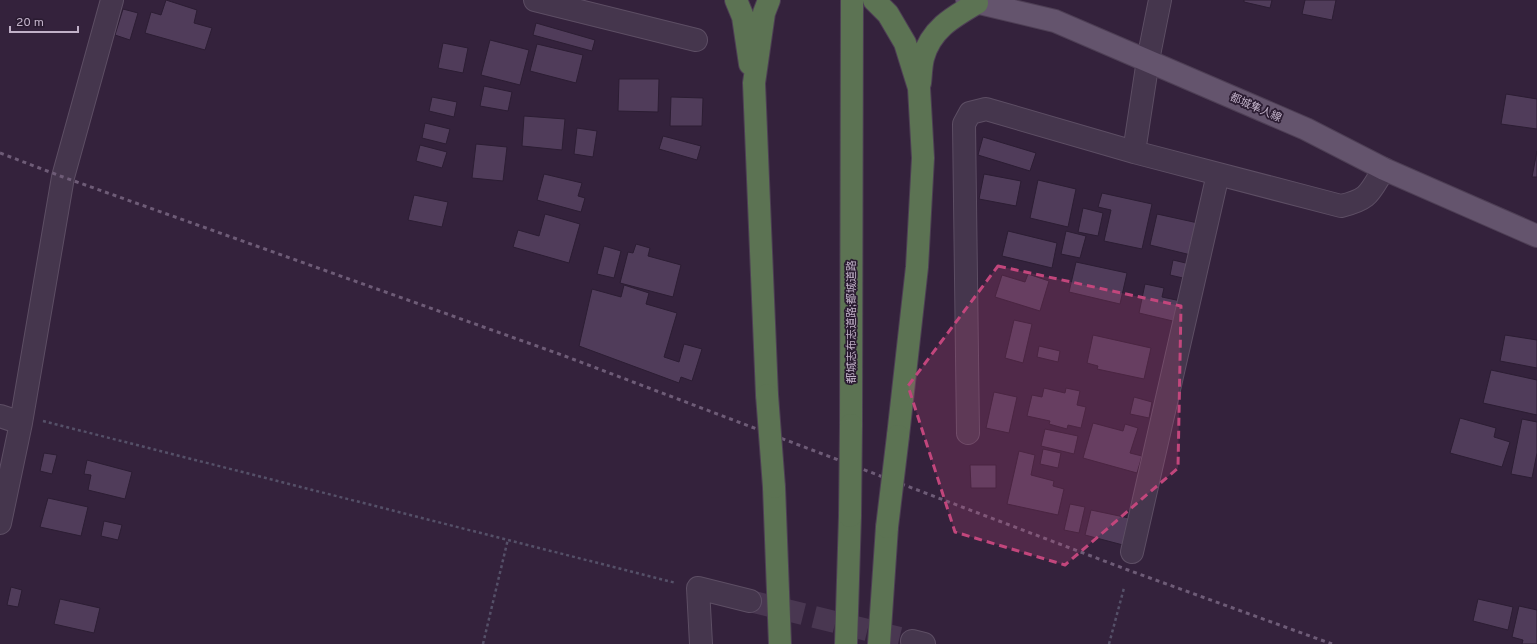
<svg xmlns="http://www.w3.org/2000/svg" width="1537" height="644" font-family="Overpass,'Noto Sans JP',sans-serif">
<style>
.building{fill:#503c5a;stroke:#2c1d33}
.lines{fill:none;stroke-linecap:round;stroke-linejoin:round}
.minor-tunnel{stroke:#493751;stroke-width:22;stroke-dasharray:22 11;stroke-linecap:butt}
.minor-casing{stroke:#5d4e64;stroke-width:24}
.major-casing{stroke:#4e3f55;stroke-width:24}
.highway-casing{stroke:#4d3e54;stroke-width:24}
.path{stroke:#555068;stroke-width:2.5;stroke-dasharray:3 3;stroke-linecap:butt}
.minor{stroke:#45364d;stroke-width:22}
.major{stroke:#64546d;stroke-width:22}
.highway{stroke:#5c7353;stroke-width:22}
.rail{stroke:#6e5c77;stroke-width:3;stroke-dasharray:4 4;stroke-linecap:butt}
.highway-bridge-casing{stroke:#4d3e54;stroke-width:24;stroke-linecap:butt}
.highway-bridge{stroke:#5c7353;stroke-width:22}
.marked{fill:#c2467c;fill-opacity:0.2;stroke:#c2467c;stroke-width:3;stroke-dasharray:8 5;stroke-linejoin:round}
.labels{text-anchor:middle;stroke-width:3.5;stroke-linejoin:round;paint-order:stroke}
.street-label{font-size:11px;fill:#c1b1c8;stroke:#2a1b31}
</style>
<rect width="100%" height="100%" fill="#34223c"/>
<path class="building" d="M 166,0 L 197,10 L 194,23 L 212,28 L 205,50 L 145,33 L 151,12 L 161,15 Z
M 1244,0 L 1272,0 L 1270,8 L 1244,2 Z
M 1305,0 L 1336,0 L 1332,20 L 1302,14 Z
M 123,9 L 138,13 L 130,40 L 115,35 Z
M 536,23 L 595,40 L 592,51 L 533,35 Z
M 490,40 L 529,50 L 520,85 L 481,75 Z
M 443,43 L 468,48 L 463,73 L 438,68 Z
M 537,44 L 583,55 L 576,83 L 530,71 Z
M 619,79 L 659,79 L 658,112 L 618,111 Z
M 484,86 L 512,92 L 508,111 L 480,106 Z
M 1506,94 L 1537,99 L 1537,129 L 1501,124 Z
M 432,97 L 457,102 L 454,117 L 429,111 Z
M 671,97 L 703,98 L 702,126 L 670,126 Z
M 524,116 L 565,119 L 562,150 L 522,146 Z
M 425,123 L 450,129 L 446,144 L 422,138 Z
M 577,128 L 597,131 L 593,157 L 574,154 Z
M 663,136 L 701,146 L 697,160 L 659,149 Z
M 983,137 L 1036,153 L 1030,171 L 978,155 Z
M 476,144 L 507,147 L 503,181 L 472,178 Z
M 420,145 L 447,152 L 442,168 L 416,161 Z
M 1537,151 L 1537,177 L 1532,177 Z
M 544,174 L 582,183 L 578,196 L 585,198 L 581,212 L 537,200 Z
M 984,174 L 1021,181 L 1016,206 L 979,199 Z
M 1038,180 L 1076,189 L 1068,227 L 1030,218 Z
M 1102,193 L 1152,204 L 1142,249 L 1104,241 L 1111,210 L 1098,207 Z
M 414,195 L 448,202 L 442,227 L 408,220 Z
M 1083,208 L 1103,213 L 1098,236 L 1078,232 Z
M 545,214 L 580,224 L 569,263 L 513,247 L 518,230 L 539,236 Z
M 1157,214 L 1198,223 L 1191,255 L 1150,245 Z
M 1008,231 L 1057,243 L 1052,268 L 1002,256 Z
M 1066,231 L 1086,236 L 1080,258 L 1061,254 Z
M 636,244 L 650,248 L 648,256 L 681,265 L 673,297 L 620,283 L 628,252 L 633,253 Z
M 604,246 L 621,251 L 614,278 L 597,274 Z
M 1173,260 L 1190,264 L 1187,279 L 1170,275 Z
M 1076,262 L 1127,273 L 1120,304 L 1069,292 Z
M 1028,274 L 1049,281 L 1040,311 L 995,297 L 1002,275 L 1025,282 Z
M 1145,284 L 1164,288 L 1162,297 L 1181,301 L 1177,322 L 1139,313 Z
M 624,285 L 649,293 L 646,304 L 677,313 L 664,357 L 679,362 L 684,344 L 702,349 L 692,381 L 681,377 L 679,383 L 579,346 L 592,289 L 621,297 Z
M 1014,320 L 1032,324 L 1023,363 L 1005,358 Z
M 1093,335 L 1151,348 L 1144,379 L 1097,369 L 1098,366 L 1087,363 Z
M 1505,335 L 1537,340 L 1537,368 L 1500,361 Z
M 1039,346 L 1060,351 L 1058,362 L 1037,357 Z
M 1491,370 L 1537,380 L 1537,415 L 1483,403 Z
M 1044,388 L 1065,393 L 1066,388 L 1080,391 L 1077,405 L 1086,407 L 1081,428 L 1068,425 L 1067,429 L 1049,424 L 1050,421 L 1027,416 L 1032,395 L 1042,397 Z
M 994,392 L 1017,397 L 1009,433 L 986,428 Z
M 1134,397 L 1152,402 L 1149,418 L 1130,414 Z
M 1460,418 L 1496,428 L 1494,437 L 1510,442 L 1502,467 L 1450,453 Z
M 1522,419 L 1537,422 L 1537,453 L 1532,478 L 1511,474 Z
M 1093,423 L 1123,431 L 1125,424 L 1138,428 L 1130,453 L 1142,456 L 1137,473 L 1083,458 Z
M 1045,429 L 1078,436 L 1074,454 L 1041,446 Z
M 1043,449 L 1061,453 L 1058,468 L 1040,464 Z
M 1019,451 L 1035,455 L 1031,475 L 1054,481 L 1053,486 L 1064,489 L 1058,515 L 1007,504 Z
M 44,453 L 57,455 L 52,474 L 40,471 Z
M 87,460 L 132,472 L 125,499 L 88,490 L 91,475 L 84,474 Z
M 970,465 L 996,465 L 996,488 L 971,488 Z
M 48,498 L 88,507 L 81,536 L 40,527 Z
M 1070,504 L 1085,507 L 1079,533 L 1064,530 Z
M 1091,510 L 1129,518 L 1123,545 L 1085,535 Z
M 104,521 L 122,525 L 118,540 L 101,536 Z
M 11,587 L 22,590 L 18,607 L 7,605 Z
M 60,599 L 100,608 L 94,633 L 54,624 Z
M 1478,599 L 1513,607 L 1508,630 L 1473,621 Z
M 1519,606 L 1537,610 L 1537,644 L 1522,644 L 1523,640 L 1512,637 Z"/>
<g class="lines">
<path class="minor-tunnel" d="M 750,601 L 912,641"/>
<g class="minor-casing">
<path id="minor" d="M 535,0 L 696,40
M 1160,0 L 1148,60 L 1134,152 L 1341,206 C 1370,199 1369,193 1384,169
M 0,416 L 21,423
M 968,433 L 964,124 L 970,113 L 986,109 L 1134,152
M 0,523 L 21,423 L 63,177 L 112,0
M 1132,552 L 1218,174
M 912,641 L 924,644
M 701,644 L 698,588 L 750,601"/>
</g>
<g class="major-casing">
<path id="major" d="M 967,0 L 1055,21 L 1306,129 L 1384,169 L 1537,236"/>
</g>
<g class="highway-casing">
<path id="highway" d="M 736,0 L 743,17 L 750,64
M 874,0 L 888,14 L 905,43 L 919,88 L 923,158 L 917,267 L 898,436
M 920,83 C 921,75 921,66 923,58 C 931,29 953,17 977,3 L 974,0
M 767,395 L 754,83 L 764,13 L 769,0
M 851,425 L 852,0
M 774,487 L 780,644
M 846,644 L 850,516
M 879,644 L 887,527"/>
</g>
<path class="path" d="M 43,421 L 676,583
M 483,644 L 508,539
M 1109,644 L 1124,588"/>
<use href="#minor" class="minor"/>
<use href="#major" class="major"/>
<use href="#highway" class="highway"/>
<path class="rail" d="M 0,153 L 63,177 L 562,355 L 1128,570 L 1332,644"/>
<g class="highway-bridge-casing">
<path id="highway-bridge" d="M 767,395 L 774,487
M 850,516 L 851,425
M 887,527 L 898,436"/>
</g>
<use href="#highway-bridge" class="highway-bridge"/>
</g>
<path class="marked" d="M 998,266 L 1181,306 L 1178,468 L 1065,565 L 955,532 L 908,386 Z"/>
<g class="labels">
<g class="street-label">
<text transform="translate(1256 107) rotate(24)" y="4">都城隼人線</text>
<text transform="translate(851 322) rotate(-90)" y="4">都城志布志道路;都城道路</text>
</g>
</g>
<path d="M10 26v6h68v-6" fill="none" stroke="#c1b1c8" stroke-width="2"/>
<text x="16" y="26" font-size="12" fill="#c1b1c8" stroke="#2a1b31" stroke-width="3" paint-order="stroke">20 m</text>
</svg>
